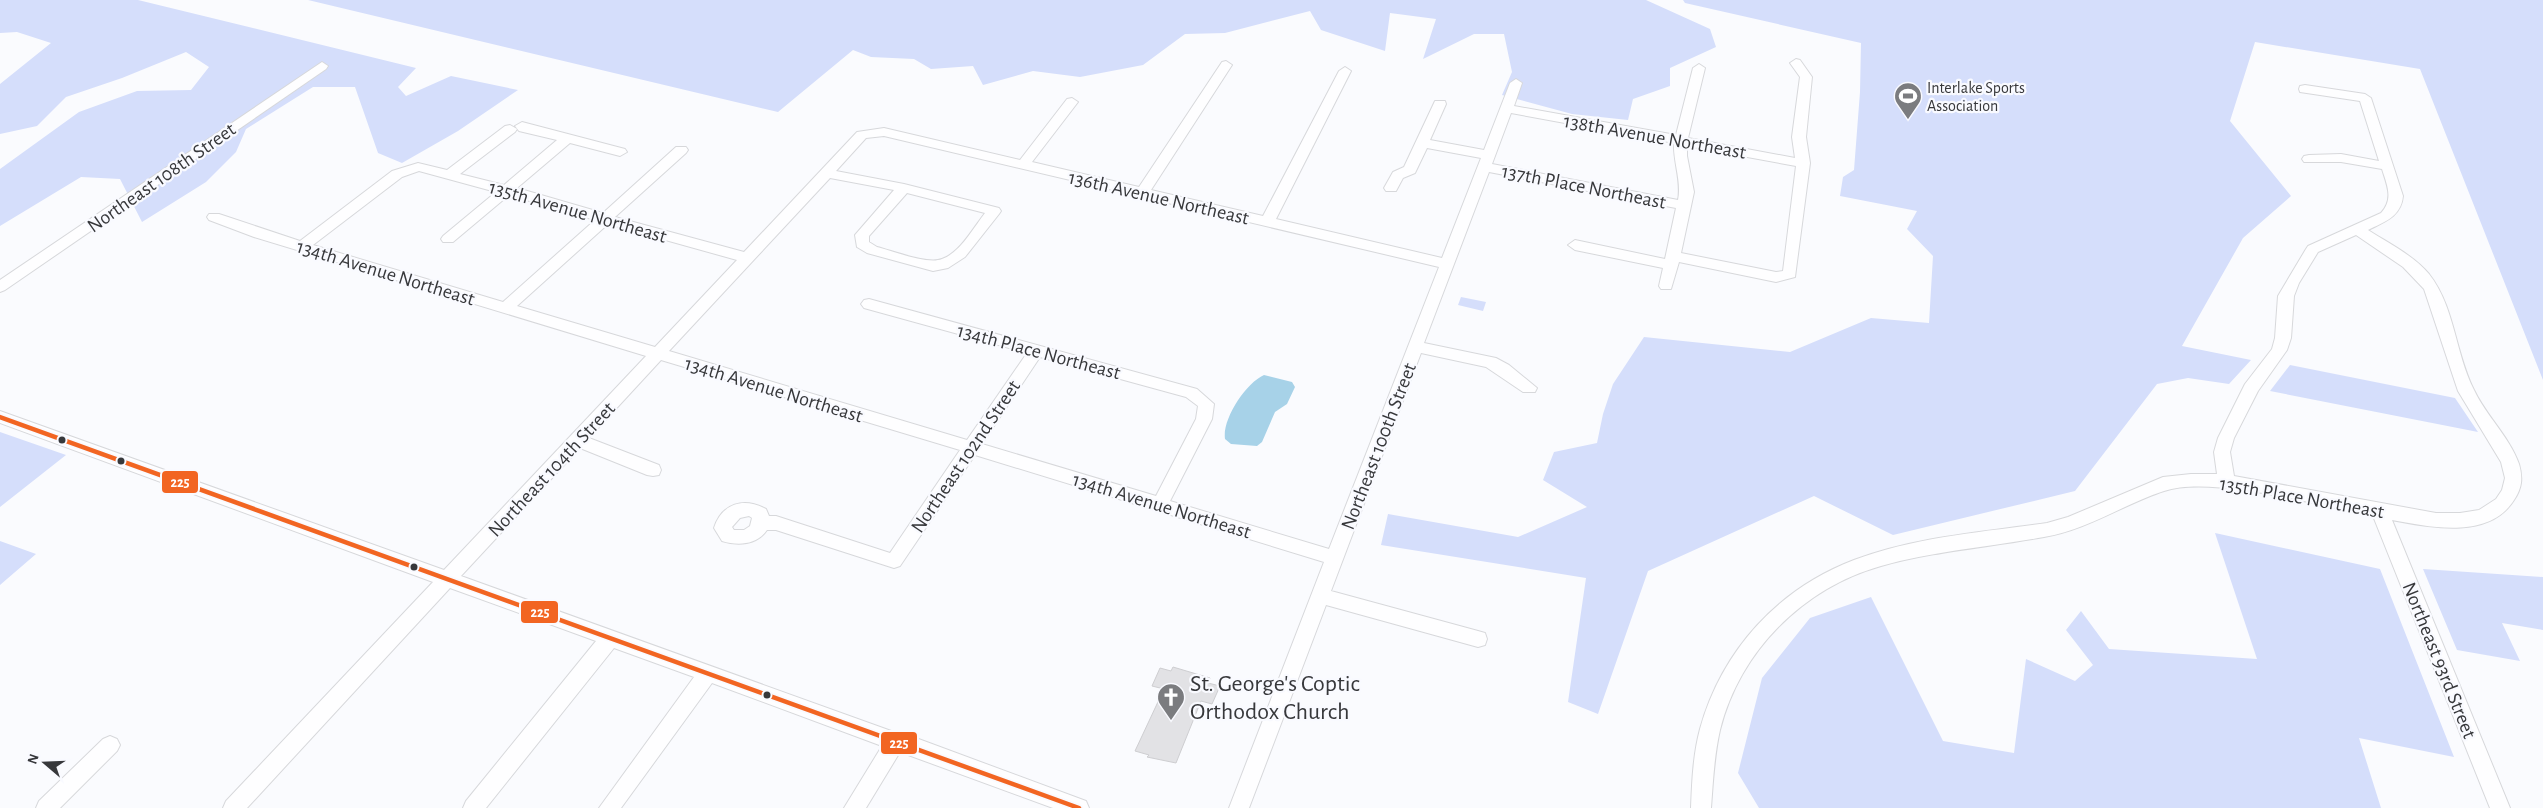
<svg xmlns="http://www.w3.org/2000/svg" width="2543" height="808" font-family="'Alegreya Sans',sans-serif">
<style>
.green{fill:#d5defb}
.water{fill:#a7d2e8}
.building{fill:#e2e2e5;stroke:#ceced1}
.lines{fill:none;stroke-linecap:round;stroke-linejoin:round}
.minor-casing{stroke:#d7d8db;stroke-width:2}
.minor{fill:#fefeff;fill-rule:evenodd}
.bus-1-casing{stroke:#f9faff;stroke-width:8}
.bus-1{stroke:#f26522;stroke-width:4.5}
.bus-dot{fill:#37383b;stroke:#f9faff;stroke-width:2}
.labels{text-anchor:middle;stroke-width:4.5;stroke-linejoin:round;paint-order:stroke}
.far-poi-label{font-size:16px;fill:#37383b;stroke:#f9faff;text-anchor:start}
.street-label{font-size:20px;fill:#37383b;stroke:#f9faff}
.near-poi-label{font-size:24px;fill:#37383b;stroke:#f9faff;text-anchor:start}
.line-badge{stroke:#f9faff;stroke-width:2}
.badge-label{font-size:14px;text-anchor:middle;font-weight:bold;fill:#fff}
</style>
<rect width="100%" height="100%" fill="#fafbfe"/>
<path class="green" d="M 0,0 L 138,0 L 416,68 L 398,87 L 406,96 L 451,76 L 518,90 L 458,131 L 402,163 L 378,153 L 355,87 L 313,87 L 246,129 L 236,152 L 206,182 L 142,222 L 120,179 L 81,177 L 0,226 L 0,169 L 79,112 L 137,91 L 191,90 L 209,67 L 186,52 L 122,78 L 66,97 L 37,126 L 0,134 L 0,84 L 51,43 L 17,32 L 0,33 Z
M 308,0 L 1646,0 L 1710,29 L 1716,47 L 1670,68 L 1670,86 L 1633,99 L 1628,120 L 1572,114 L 1502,95 L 1512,72 L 1504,34 L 1474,34 L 1423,59 L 1436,19 L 1390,13 L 1385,51 L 1321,30 L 1310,11 L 1225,33 L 1185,34 L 1143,65 L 1080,77 L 1033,71 L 983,85 L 973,66 L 931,69 L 914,59 L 871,57 L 853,50 L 778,112 Z
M 1683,0 L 2543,0 L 2543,380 L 2420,69 L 2255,42 L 2230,121 L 2291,196 L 2243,238 L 2182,346 L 2251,360 L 2229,384 L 2188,378 L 2157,384 L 2075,491 L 1893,535 L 1814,496 L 1648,571 L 1598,714 L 1568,702 L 1586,578 L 1381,545 L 1388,514 L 1518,537 L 1587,507 L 1543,480 L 1554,452 L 1597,443 L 1603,414 L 1613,384 L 1644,337 L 1790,352 L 1871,318 L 1929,323 L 1933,256 L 1907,229 L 1917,211 L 1840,196 L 1843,177 L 1854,170 L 1860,92 L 1861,43 L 1685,3 Z
M 1461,297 L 1486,302 L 1483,311 L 1458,305 Z
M 2290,365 L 2455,398 L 2478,432 L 2270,391 Z
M 0,432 L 66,455 L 0,507 Z
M 2215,533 L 2380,569 L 2454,757 L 2359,738 L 2381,808 L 1759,808 L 1738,773 L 1762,678 L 1810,618 L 1871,597 L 1943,741 L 2014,753 L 2026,659 L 2075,681 L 2093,665 L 2066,630 L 2081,611 L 2109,649 L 2257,659 Z
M 0,541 L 36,554 L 0,585 Z
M 2423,569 L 2543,577 L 2543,630 L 2502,623 L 2520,661 L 2457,650 Z"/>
<path class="water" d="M 1264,375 L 1292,382 L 1295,387 L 1287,404 L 1275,412 L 1262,442 L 1257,446 L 1231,444 L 1225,439 C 1222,419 1246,383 1264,375 Z"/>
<path class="building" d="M 1173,667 L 1210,678 L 1208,683 L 1220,686 L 1212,704 L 1201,701 L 1176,763 L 1147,757 L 1149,755 L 1135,751 L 1164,689 L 1152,686 L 1160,668 L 1171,671 Z"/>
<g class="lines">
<g class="minor-casing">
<path id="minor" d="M 1796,59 L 1800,60 L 1812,77 L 1806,137 L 1810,163 L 1795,277 L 1776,282 L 1679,262 L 1671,289 L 1661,289 L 1659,286 L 1663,268 L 1575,250 L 1568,245 L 1575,240 L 1665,259 L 1676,208 L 1489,172 L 1424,343 L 1496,358 L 1509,365 L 1537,388 L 1535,392 L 1523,392 L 1486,367 L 1421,353 L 1331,591 L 1478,631 L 1485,633 L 1487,639 L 1485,645 L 1478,647 L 1326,605 L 1249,808 L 1229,808 L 1324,562 L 975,455 L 900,566 L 894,568 L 776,530 L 767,530 C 757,545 738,546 722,541 L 714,528 C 722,503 744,497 766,509 L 769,516 L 776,516 L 890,553 L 960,450 L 661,360 L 589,438 L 659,465 L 661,470 L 659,475 L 653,476 L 647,475 L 580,448 L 461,576 L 894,732 L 897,731 L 1086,801 L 1089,808 L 1053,808 L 900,752 L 866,808 L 844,808 L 882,746 L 712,683 L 621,808 L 599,808 L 694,677 L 614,648 L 486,808 L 463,808 L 466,801 L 596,641 L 450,588 L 247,808 L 223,808 L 226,801 L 433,582 L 0,423 L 0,411 L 444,570 L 646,356 L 254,237 L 209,220 L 207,217 L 209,214 L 219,214 L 300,241 L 392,171 L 418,163 L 447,170 L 505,126 L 510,125 L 517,129 L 515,132 L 460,174 L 504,185 L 557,140 L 519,131 L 515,126 L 522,122 L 625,149 L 627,152 L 620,156 L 570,143 L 517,188 L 603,213 L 676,147 L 686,147 L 688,150 L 686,153 L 615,217 L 744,252 L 857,132 L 884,128 L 1020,160 L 1067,99 L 1072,98 L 1078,102 L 1032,162 L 1139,187 L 1222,62 L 1226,61 L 1232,65 L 1151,190 L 1263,216 L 1339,71 L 1345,67 L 1351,71 L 1276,219 L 1442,258 L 1481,158 L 1427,148 L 1415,173 L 1403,178 L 1396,191 L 1386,191 L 1384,188 L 1393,172 L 1404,167 L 1435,101 L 1445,101 L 1446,104 L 1430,140 L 1484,150 L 1510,83 L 1516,79 L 1522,83 L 1514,106 L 1676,135 L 1693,68 L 1699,64 L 1705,68 L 1688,138 L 1795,158 L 1792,137 L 1800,77 L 1790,63 ZM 1511,113 L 1674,143 C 1673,162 1682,182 1678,200 L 1492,164 ZM 884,136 L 1439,267 L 1329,549 L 1170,501 L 1212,419 L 1214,404 L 1197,389 L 869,299 L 864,300 L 861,304 L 864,308 L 1027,353 L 967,440 L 669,351 L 830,178 L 894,190 L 855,235 L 857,247 L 867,253 L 933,271 L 948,268 L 965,257 L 999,214 L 1001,211 L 999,208 L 904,184 L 836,171 L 866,138 ZM 1687,146 L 1796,166 L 1783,271 L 1776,272 L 1681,253 L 1694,192 L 1687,156 ZM 419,171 L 496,192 L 443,236 L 441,239 L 443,242 L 453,242 L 509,195 L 595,220 L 503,302 L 313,245 L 402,177 ZM 907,193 L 985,213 C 974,227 960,253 942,259 C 928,265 893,251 877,247 L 869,242 L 869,236 ZM 608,224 L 737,260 L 655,347 L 517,306 ZM 1040,357 L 1186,397 L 1198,406 L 1196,419 L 1156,496 L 982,444 ZM 749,516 L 752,518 L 750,526 L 744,530 L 734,530 L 732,527 L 740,518 Z
M 322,62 L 328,66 L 326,69 L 5,290 L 0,292 L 0,280 Z
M 2305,85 L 2365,94 L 2371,98 L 2403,196 C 2401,217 2384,222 2368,230 C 2388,243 2413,255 2429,274 C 2455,307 2455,353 2474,390 C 2486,416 2509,436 2519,464 C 2523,478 2522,488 2514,500 C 2489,540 2430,527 2392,520 L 2510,808 L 2490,808 L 2373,516 C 2321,506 2212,475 2164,491 C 2124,504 2087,530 2044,537 C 1990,547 1934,551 1881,566 C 1803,588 1740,651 1720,730 C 1714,756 1713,782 1711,808 L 1691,808 C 1692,782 1693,755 1700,729 C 1722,650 1778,589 1854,560 C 1915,537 1983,532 2047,523 L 2068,517 L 2163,477 L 2191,474 L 2217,474 L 2214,452 L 2218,438 L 2245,384 L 2272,349 L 2275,338 L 2278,296 L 2306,249 L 2308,246 L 2381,213 C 2394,199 2387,185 2382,169 L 2341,162 L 2304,162 L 2302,159 L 2304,156 L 2309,155 L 2341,154 L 2379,161 L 2360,101 L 2300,92 L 2299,89 L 2300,86 ZM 2356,235 L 2403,267 L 2424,289 L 2458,391 L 2501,462 L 2505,478 L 2502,490 L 2496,499 L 2479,510 L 2460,513 L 2436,513 L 2234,476 L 2230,452 L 2234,438 L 2258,391 L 2287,350 L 2291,338 L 2294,296 L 2299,283 L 2318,252 Z
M 110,736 L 117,739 L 120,745 L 117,751 L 60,808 L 36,808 L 39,801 L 103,739 Z"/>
</g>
<use href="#minor" class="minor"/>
<g class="bus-1-casing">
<path id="bus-1" d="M 0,417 L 1079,808"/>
</g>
<use href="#bus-1" class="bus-1"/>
</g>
<defs>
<g id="stadium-pin" transform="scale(1.4375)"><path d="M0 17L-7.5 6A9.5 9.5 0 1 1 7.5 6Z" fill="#7b7c7f" stroke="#f9faff"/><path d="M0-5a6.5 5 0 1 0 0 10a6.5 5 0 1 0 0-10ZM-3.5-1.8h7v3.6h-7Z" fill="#fff"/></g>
<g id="church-pin" transform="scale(1.4375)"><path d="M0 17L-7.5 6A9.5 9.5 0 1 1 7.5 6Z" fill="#7b7c7f" stroke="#f9faff"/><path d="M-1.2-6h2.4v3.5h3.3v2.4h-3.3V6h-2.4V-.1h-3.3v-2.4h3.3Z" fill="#fff"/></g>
</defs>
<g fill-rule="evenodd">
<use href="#stadium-pin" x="1908" y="96"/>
<use href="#church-pin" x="1171" y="697"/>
</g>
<g class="bus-dot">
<circle cx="62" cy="440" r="4.5"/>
<circle cx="121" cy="461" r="4.5"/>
<circle cx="414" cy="567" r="4.5"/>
<circle cx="767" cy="695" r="4.5"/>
</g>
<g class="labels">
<g class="far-poi-label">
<text x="1927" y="93">Interlake Sports<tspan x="1927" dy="18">Association</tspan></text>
</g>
<g class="street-label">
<text transform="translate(1655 136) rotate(10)" y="7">138th Avenue Northeast</text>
<text transform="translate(161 177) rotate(-35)" y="7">Northeast 108th Street</text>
<text transform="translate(1584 186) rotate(11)" y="7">137th Place Northeast</text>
<text transform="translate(1159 197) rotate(13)" y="7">136th Avenue Northeast</text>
<text transform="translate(578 211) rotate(16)" y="7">135th Avenue Northeast</text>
<text transform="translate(386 272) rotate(17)" y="7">134th Avenue Northeast</text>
<text transform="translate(1039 351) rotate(15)" y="7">134th Place Northeast</text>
<text transform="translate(774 389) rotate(17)" y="7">134th Avenue Northeast</text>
<text transform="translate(1378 446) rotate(-69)" y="7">Northeast 100th Street</text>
<text transform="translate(965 456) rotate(-56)" y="7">Northeast 102nd Street</text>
<text transform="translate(551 469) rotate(-47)" y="7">Northeast 104th Street</text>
<text transform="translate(2302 497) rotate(10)" y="7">135th Place Northeast</text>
<text transform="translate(1162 505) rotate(17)" y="7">134th Avenue Northeast</text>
<text transform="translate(2440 660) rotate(68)" y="7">Northeast 93rd Street</text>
</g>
<g class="near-poi-label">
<text x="1190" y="691">St. George's Coptic<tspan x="1190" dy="28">Orthodox Church</tspan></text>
</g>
</g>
<g class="line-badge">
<rect x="161" y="470" width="38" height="24" rx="5" fill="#f26522"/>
<rect x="520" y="600" width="39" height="24" rx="5" fill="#f26522"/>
<rect x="880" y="731" width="38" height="24" rx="5" fill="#f26522"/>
</g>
<g class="badge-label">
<text x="180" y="487">225</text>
<text x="540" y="617">225</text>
<text x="899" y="748">225</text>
</g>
<g transform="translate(45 763) rotate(289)" stroke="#f9faff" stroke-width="4" paint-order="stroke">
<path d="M0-4L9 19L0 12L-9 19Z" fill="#37383b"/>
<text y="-8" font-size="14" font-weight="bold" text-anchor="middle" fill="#37383b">N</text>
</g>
</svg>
